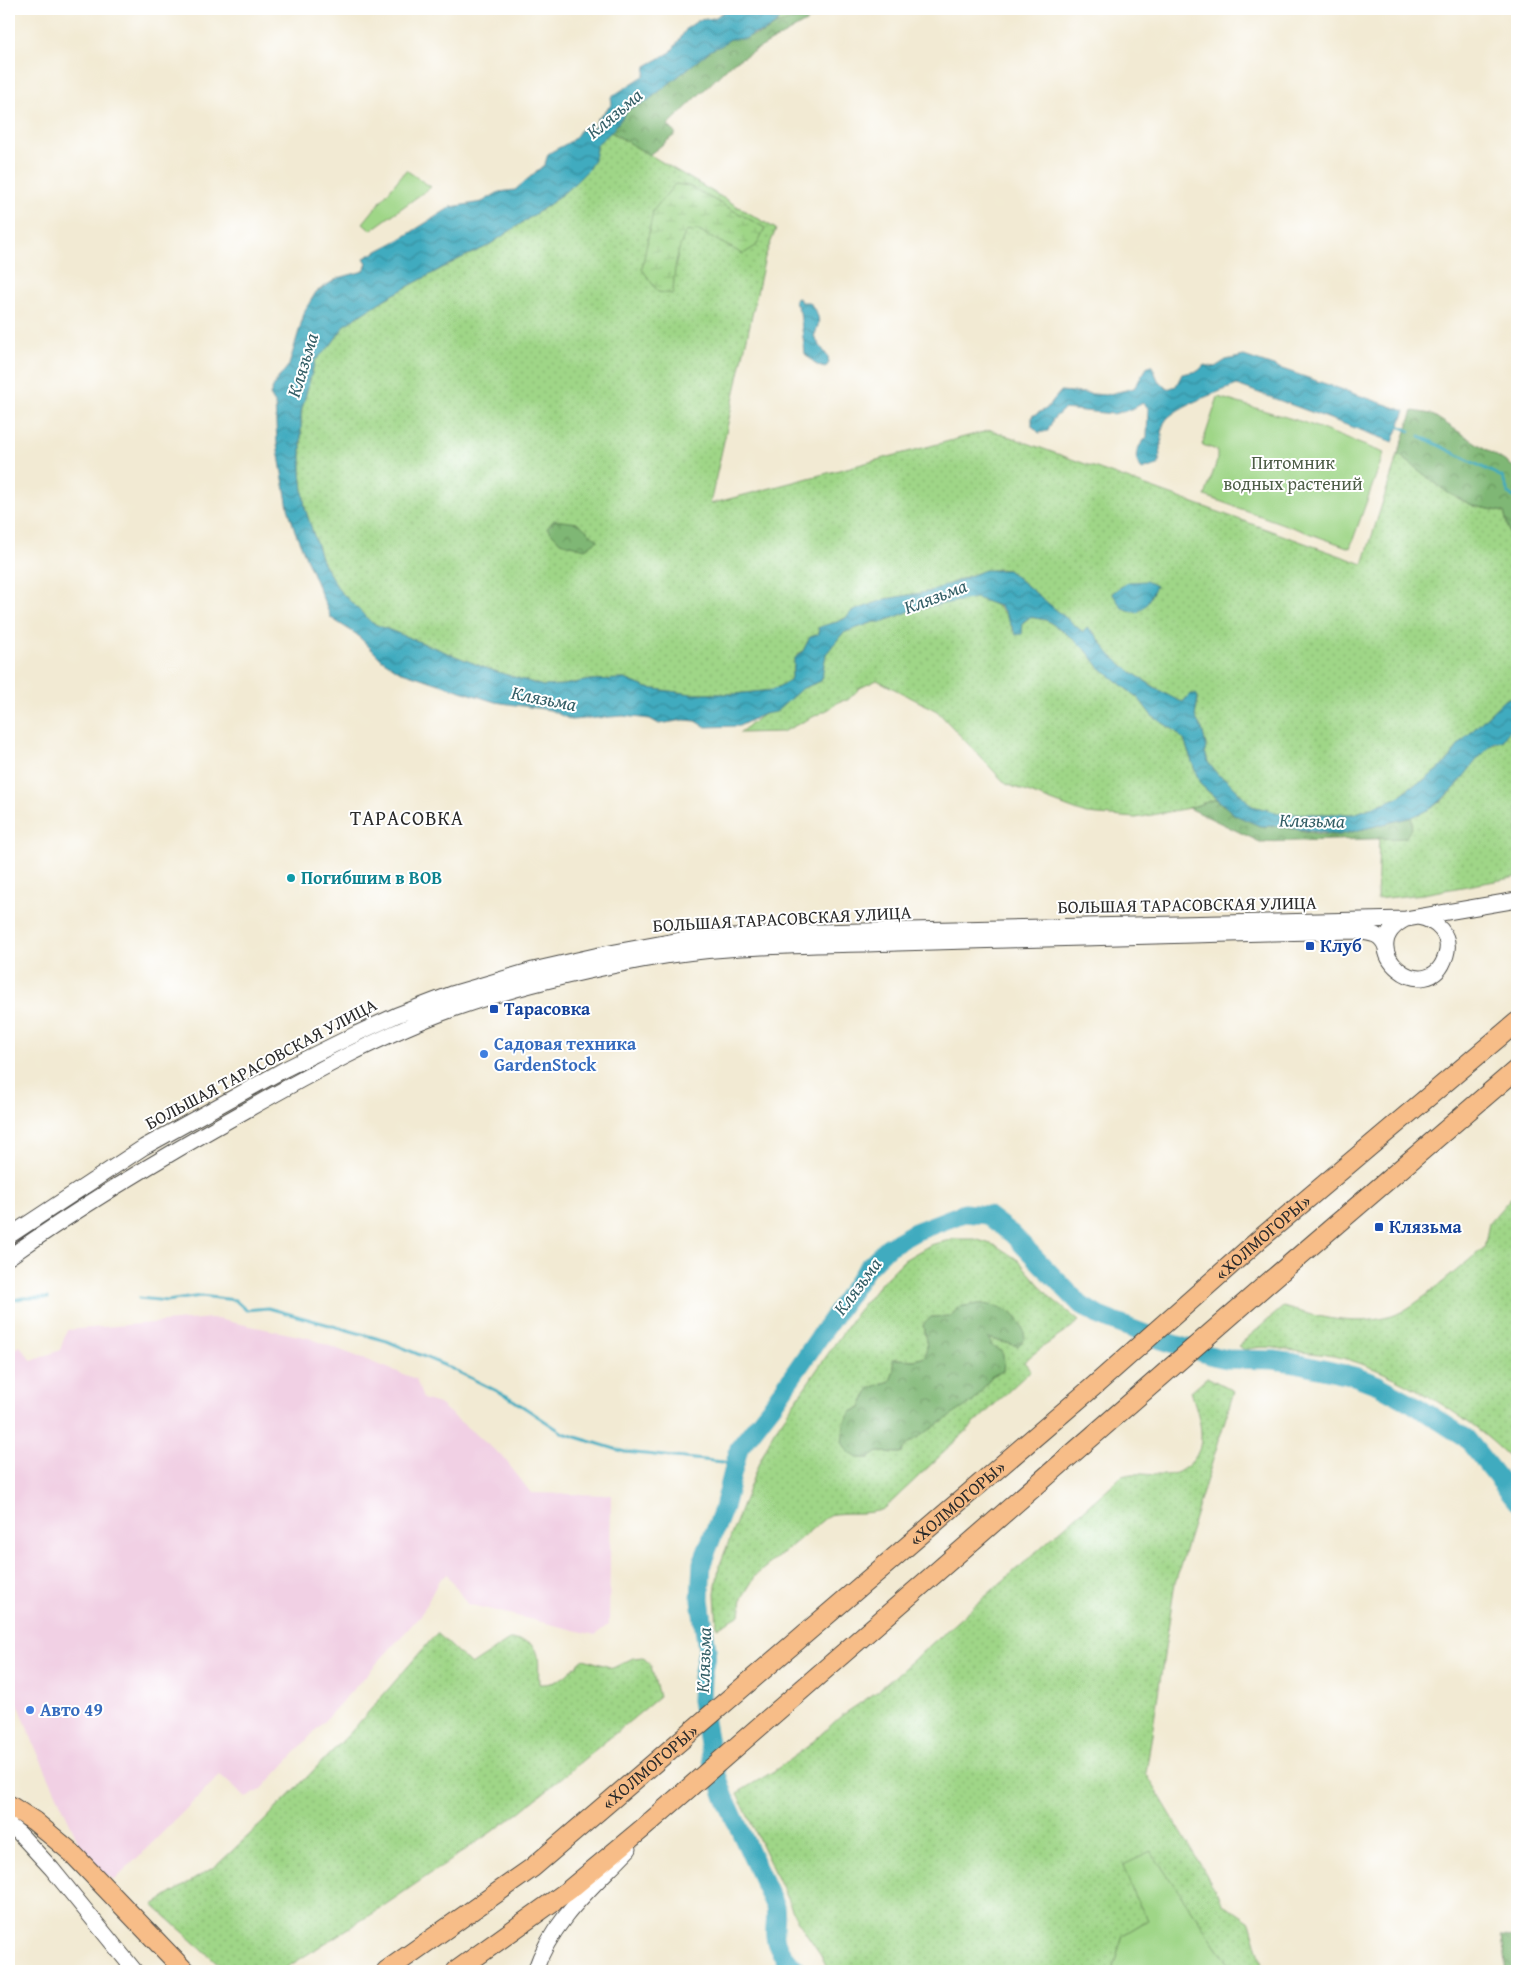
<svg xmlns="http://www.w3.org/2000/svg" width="1526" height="1980" font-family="'Gentium Book Plus',serif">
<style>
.built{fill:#f1d0e4}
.grass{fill:url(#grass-dots);stroke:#658059;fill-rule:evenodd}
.forest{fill:url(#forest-crowns);stroke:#557150}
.wetland{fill:url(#wetland-marsh);stroke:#658059}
.green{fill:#9fd687;stroke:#658059}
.water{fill:url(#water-waves);stroke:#366b75}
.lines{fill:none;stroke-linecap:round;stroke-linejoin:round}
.stream{stroke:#40abbf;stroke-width:3}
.river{stroke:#40abbf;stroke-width:19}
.tertiary-casing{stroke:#494844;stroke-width:17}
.primary-casing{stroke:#494844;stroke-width:21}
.trunk-casing{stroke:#494844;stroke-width:21}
.tertiary{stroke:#fff;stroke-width:15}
.primary{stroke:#f7bd88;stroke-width:19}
.trunk{stroke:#f7bd88;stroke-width:19}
.culture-dot{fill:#0f9aa8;stroke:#fff;stroke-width:2}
.transit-dot{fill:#1a4fb4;stroke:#fff;stroke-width:2}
.shop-dot{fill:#3f7fe0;stroke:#fff;stroke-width:2}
.labels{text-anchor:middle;stroke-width:4;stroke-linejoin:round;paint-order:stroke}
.park-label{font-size:18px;fill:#4e5e47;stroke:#fff}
.culture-label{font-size:18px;font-weight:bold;fill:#0d838f;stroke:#fff;text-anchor:start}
.street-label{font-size:18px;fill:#2b2b2b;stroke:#fff}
.transit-label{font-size:18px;font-weight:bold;fill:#164399;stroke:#fff;text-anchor:start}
.shop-label{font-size:18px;font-weight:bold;fill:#366cbe;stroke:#fff;text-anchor:start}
.water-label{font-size:19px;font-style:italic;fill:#335e66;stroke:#fff}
.quarter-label{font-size:20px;letter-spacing:1px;fill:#2b2b2b;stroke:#fff}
</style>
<defs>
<pattern id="grass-dots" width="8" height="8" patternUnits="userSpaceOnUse" patternTransform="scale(1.25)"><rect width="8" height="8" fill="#9fd687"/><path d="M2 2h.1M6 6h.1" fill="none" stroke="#89b875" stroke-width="1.8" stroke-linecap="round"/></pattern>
<pattern id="forest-crowns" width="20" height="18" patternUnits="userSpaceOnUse" patternTransform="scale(1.25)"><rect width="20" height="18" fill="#7fb774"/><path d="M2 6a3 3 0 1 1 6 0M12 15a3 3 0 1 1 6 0" fill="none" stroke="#68955f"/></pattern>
<pattern id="wetland-marsh" width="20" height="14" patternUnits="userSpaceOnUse" patternTransform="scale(1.25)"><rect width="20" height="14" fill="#9fd687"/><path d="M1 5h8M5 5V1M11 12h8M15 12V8" fill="none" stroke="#89b875"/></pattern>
<pattern id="water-waves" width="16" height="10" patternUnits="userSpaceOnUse" patternTransform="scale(1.25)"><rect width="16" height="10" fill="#40abbf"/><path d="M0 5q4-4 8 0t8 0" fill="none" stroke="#368b9b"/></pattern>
</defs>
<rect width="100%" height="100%" fill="#fff"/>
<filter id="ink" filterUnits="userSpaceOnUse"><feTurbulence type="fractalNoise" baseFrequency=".02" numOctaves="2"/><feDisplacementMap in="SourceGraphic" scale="10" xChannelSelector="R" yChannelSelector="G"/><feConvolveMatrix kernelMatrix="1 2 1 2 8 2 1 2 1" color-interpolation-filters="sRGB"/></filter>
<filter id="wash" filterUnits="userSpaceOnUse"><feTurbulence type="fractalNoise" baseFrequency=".0096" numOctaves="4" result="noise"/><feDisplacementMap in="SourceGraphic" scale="20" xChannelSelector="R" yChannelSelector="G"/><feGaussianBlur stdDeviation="1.12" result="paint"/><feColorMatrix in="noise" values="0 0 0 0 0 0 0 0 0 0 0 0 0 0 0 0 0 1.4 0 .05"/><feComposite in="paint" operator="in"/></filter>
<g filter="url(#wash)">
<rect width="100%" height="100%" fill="#f2ead3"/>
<path class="built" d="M 212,1318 L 309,1338 L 416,1379 L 423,1399 L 439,1404 L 503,1457 L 531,1493 L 611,1495 L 609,1624 L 595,1635 L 467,1604 L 447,1574 L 439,1580 L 421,1615 L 261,1790 L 246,1798 L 220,1775 L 115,1880 L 89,1865 L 35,1747 L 9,1680 L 9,1353 L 20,1346 L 32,1361 L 60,1350 L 67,1330 Z"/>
<path class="grass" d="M 787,9 L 813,9 L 796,21 L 776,24 Z
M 611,132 L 776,229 L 765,257 L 710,504 L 991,430 L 1363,564 L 1398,454 L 1448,493 L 1474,506 L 1504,512 L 1511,540 L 1517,544 L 1517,694 L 1503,701 L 1458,745 L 1450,759 L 1425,780 L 1410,787 L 1397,798 L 1354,814 L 1283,814 L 1252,806 L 1227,780 L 1218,775 L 1208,762 L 1205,752 L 1206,745 L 1202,729 L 1195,717 L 1198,697 L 1187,697 L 1183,702 L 1172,698 L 1122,666 L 1108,653 L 1093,631 L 1084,633 L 1008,570 L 999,569 L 968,576 L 932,591 L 886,599 L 830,625 L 818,628 L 819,634 L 810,637 L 803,651 L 797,655 L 790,680 L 773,690 L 735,694 L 692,694 L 647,688 L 625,679 L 590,680 L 563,685 L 543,686 L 488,669 L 372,623 L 339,590 L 322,561 L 305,508 L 301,473 L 301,412 L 315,361 L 330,346 L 346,324 L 385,299 L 459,259 L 486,247 L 550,204 L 572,186 L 588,170 L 594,159 L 597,144 Z
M 976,597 C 998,606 1005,607 1013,631 L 1030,617 L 1046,620 L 1062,630 L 1086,650 L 1099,667 L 1139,699 L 1152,716 L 1174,730 L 1184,740 L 1200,784 L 1216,799 L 1189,808 L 1136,818 L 1086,814 L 1006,784 L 937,711 L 877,680 L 860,688 L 848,700 L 840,701 L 829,709 L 782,732 L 739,733 L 764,714 L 776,711 L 801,689 L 821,681 L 826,654 L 843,633 L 874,622 L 882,622 L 916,609 Z
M 1517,723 L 1517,877 L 1423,894 L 1377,899 L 1379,838 L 1388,838 L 1412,821 L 1412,817 C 1428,810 1442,802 1454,789 C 1468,774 1480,745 1502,741 L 1510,729 Z
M 1517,1170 L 1517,1465 C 1477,1422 1407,1378 1350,1360 C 1335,1355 1317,1354 1301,1352 C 1280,1349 1265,1344 1245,1350 L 1238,1346 L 1283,1307 C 1318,1317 1354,1327 1392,1316 C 1415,1309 1463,1264 1484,1248 L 1489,1223 L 1515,1193 Z
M 954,1239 L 975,1239 L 997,1246 L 1018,1260 L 1050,1297 L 1079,1321 C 1062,1336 1041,1346 1024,1362 L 1031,1370 L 884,1509 C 865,1516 848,1511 829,1515 L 756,1575 L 742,1598 L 740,1615 L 717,1628 L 715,1593 L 719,1567 L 758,1465 L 773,1433 L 857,1312 L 879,1285 L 904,1260 L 930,1245 ZM 979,1304 L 990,1305 L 1018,1346 L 987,1338 L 1003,1371 L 992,1375 L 980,1392 L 908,1444 L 901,1453 L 878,1452 L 869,1458 L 858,1458 L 851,1412 L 861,1407 L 870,1388 L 890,1381 L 894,1371 L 894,1359 L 915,1360 L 925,1357 L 927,1346 L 923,1325 L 931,1317 L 952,1316 L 958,1307 Z
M 1207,1377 L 1234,1391 L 1175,1583 L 1146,1773 L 1223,1903 L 1250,1922 L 1264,1971 L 1234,1971 L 1150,1852 L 1134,1895 L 1148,1920 L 1123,1935 L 1113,1967 L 1115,1971 L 828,1971 L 821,1955 L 797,1920 L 737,1793 L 774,1771 L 807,1747 L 841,1716 L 878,1691 L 1122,1476 C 1139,1470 1159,1479 1176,1473 C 1179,1472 1183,1469 1186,1467 C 1212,1448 1198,1415 1191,1391 Z
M 437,1633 L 471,1665 L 509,1640 C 546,1640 537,1658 539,1684 C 561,1685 568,1672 584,1659 L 613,1668 L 633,1658 L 643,1657 L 651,1666 L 659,1697 L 519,1813 L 379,1909 L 281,1971 L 236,1971 L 221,1966 L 153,1905 L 217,1865 L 262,1823 L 351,1732 Z"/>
<path class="forest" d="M 813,9 L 829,9 L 731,64 L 668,125 L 676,134 L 649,155 L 611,132 L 629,109 L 646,102 L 711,50 C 718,47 725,41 731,39 C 742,36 754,37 765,32 C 769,30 773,25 778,24 C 792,20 801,19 813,9 Z
M 1413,411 L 1431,414 L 1517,469 L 1517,544 L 1511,540 L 1504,512 L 1474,506 L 1448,493 L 1398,454 Z
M 554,520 L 578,523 L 598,540 L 585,549 L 560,542 L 547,528 Z
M 1216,799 L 1236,815 L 1260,826 L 1278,826 L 1320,834 L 1339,835 L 1412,817 C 1413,826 1410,831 1405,838 L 1260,842 L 1189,808 Z
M 979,1304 C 1003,1305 1022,1313 1025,1338 L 1018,1346 L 988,1338 L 993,1347 L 1002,1351 L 1004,1361 L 1003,1371 L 992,1376 L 974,1401 L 908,1444 L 901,1453 L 878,1452 L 869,1458 L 858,1458 L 848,1452 L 842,1442 L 845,1421 L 851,1412 L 861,1407 L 870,1388 L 890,1381 L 894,1371 L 893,1359 L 915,1360 L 925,1357 L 927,1346 L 923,1325 L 931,1317 L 952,1316 L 958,1307 Z
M 1502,1936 L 1517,1937 L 1517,1971 L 1506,1971 Z"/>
<path class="wetland" d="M 675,184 L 689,186 L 765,228 L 756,246 L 743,254 L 697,230 L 686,232 C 676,251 674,272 673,294 L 658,292 L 642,269 L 653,211 Z"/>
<path class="green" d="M 406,170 L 431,187 L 371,230 L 363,223 Z
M 1218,397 L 1306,423 L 1384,453 L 1350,548 L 1205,496 L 1217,461 L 1217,450 L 1202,445 Z
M 1151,1852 L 1234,1971 L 1115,1971 L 1113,1967 L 1123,1935 L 1148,1920 L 1134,1895 L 1123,1865 Z"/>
<path class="water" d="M 729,9 L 787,9 L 776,24 L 764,32 L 753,34 L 745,39 L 730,39 L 721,46 L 711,50 L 646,102 L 629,109 L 611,132 L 597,144 L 594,159 L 588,170 L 572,186 L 550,204 L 486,247 L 459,259 L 385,299 L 346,324 L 330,346 L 315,361 L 301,412 L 301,473 L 305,508 L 322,561 L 339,590 L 372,623 L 488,669 L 543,686 L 563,685 L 590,680 L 625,679 L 647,688 L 692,694 L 734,694 L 773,690 L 790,680 L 794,667 L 794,659 L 803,651 L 810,637 L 819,634 L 818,628 C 829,622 844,624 851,612 L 886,599 L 932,591 L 985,570 L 1008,570 L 1083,632 L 1087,627 C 1097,634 1102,645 1110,654 C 1122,667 1164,695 1180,701 L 1183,702 L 1190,694 L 1196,694 L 1198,697 L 1195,717 L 1202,729 L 1206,745 L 1205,752 L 1208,762 L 1218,775 L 1227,780 L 1252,806 L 1283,814 L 1354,814 L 1397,798 L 1410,787 L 1425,780 L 1450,759 L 1458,745 L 1503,701 L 1517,694 L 1517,723 L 1510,729 L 1502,741 L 1494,742 L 1475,762 L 1454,789 L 1432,808 L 1412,817 L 1339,835 L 1278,826 L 1260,826 L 1235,815 L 1200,784 L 1184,740 L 1174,730 L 1152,716 L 1139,699 L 1099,667 L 1086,650 L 1062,630 L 1046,620 L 1030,617 L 1023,622 L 1022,634 L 1016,635 L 1004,611 L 999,606 L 976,598 L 916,609 L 882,622 L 874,622 L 843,633 L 826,654 L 821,681 L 801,689 L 776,712 L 764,714 L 739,726 L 706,727 L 696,721 L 684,720 L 659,724 L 650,719 L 623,716 L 571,720 L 550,710 L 495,702 L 399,671 L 381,659 L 356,634 L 331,618 L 295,531 L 288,508 L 277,444 L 275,403 L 270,395 L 276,381 L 289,365 L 305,310 L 316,292 L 338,278 L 364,271 L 367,263 L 364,258 L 402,238 L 451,207 L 482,202 L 499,192 L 515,190 L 545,164 L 548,154 C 561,145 573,144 581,129 L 587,126 L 594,128 L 597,119 L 612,104 L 611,97 L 645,75 L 646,66 L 671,52 L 687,28 L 699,20 L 714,18 Z
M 799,298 L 801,302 L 810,302 C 819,319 822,316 814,337 L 828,357 L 829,363 L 825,368 L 818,366 L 805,354 L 800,312 L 795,302 L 795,299 Z
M 1244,356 L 1405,411 L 1393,442 L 1237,385 C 1220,392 1167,408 1163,426 C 1161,439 1162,452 1158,465 L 1142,470 C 1132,458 1136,448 1147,437 L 1148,408 L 1143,403 L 1132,409 L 1113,414 L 1064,409 L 1053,419 L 1048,431 L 1039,433 L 1032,426 L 1032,416 L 1046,409 L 1061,391 L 1105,395 L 1134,388 L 1148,366 L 1152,366 L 1158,380 L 1167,389 L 1176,386 L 1182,374 L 1198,371 L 1204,365 L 1215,367 L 1226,360 Z
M 1146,581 L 1156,586 L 1146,605 L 1137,613 L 1122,608 L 1112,593 L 1128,582 Z"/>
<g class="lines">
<path class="stream" d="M 1399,426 L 1410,431
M 1420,436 L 1502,477 L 1509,494 L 1517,500
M 139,1298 L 167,1301 L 201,1296 L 235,1300 L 246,1310 L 268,1308 L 387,1341 L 446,1366 L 507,1396 L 563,1433 L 625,1452 L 733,1463
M 9,1301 L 23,1298 L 48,1298"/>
<path class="river" d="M 797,1971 C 788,1961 776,1950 775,1936 C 774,1926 777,1918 775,1907 L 725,1798 L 712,1760 L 701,1700 L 702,1677 L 707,1649 L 700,1599 L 702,1563 L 724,1507 L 739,1448 L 771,1407 L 867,1268 L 888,1247 L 915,1232 L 964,1213 L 987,1215 L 1012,1234 L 1081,1305 L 1099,1316 L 1161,1340 L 1213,1356 L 1227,1359 L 1274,1360 L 1295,1363 L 1354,1376 L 1378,1385 L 1413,1404 L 1466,1438 L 1517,1502"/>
</g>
</g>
<g filter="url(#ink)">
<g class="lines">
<g class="tertiary-casing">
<path id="tertiary" d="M 1406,919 C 1349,948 1429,1012 1446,955 C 1452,935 1436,920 1418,917
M 9,1236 L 144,1147 L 285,1069 L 358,1033 L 397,1015 L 452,994 L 533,970 L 599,955 L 680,940 L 816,932 L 1406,919 L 1517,900
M 9,1257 C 84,1204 164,1156 245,1111 C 312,1073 383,1034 456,1008 C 515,987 580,972 642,960 C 725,944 813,946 897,943 C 1049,938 1201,935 1353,931 C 1368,933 1381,932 1386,948
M 9,1825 L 19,1833 L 52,1869 L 135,1971
M 535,1971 C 552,1920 593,1887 629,1849"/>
</g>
<g class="primary-casing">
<path id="primary" d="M 9,1805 L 34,1821 L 71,1852 L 185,1971"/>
</g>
<g class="trunk-casing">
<g id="trunk">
<path id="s1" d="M 386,1971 L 532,1868 L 1094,1386 L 1261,1238 L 1517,1022"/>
<path d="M 456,1971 L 569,1890 L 642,1829 L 1268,1283 L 1517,1069"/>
</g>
</g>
<use href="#tertiary" class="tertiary"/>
<use href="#primary" class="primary"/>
<use href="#trunk" class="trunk"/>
</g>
</g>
<circle class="culture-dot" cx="291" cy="878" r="5"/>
<g class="transit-dot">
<rect x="1305" y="941" width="10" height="10" rx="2.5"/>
<rect x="489" y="1004" width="10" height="10" rx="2.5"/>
<rect x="1374" y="1222" width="10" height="10" rx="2.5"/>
</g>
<g class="shop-dot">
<circle cx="484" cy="1054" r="5"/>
<circle cx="30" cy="1710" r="5"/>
</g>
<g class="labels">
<g class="park-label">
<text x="1293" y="469">Питомник<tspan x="1293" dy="21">водных растений</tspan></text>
</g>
<g class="culture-label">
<text x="301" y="884">Погибшим в ВОВ</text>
</g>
<g class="street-label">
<text transform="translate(1187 905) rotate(-1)" y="6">БОЛЬШАЯ ТАРАСОВСКАЯ УЛИЦА</text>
<text transform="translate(782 919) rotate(-3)" y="6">БОЛЬШАЯ ТАРАСОВСКАЯ УЛИЦА</text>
<text transform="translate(261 1064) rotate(-28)" y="6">БОЛЬШАЯ ТАРАСОВСКАЯ УЛИЦА</text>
<text dy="6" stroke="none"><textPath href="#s1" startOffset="1144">«ХОЛМОГОРЫ»</textPath></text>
<text dy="6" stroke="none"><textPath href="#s1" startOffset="739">«ХОЛМОГОРЫ»</textPath></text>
<text dy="6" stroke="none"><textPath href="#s1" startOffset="334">«ХОЛМОГОРЫ»</textPath></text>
</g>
<g class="transit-label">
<text x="1320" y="952">Клуб</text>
<text x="504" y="1015">Тарасовка</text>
<text x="1389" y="1233">Клязьма</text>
</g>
<g class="shop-label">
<text x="494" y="1050">Садовая техника<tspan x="494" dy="21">GardenStock</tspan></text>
<text x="40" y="1716">Авто 49</text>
</g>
<g class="water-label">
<text transform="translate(614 113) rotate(-40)" y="7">Клязьма</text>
<text transform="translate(302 365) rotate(-73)" y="7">Клязьма</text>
<text transform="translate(935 596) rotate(-21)" y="7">Клязьма</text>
<text transform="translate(544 698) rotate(11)" y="7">Клязьма</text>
<text transform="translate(1312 820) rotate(1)" y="7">Клязьма</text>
<text transform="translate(857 1286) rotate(-53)" y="7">Клязьма</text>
<text transform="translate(703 1660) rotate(-88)" y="7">Клязьма</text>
</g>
<g class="quarter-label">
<text x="407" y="825">ТАРАСОВКА</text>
</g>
</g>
<rect width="1526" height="1980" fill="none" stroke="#fff" stroke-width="30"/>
</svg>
